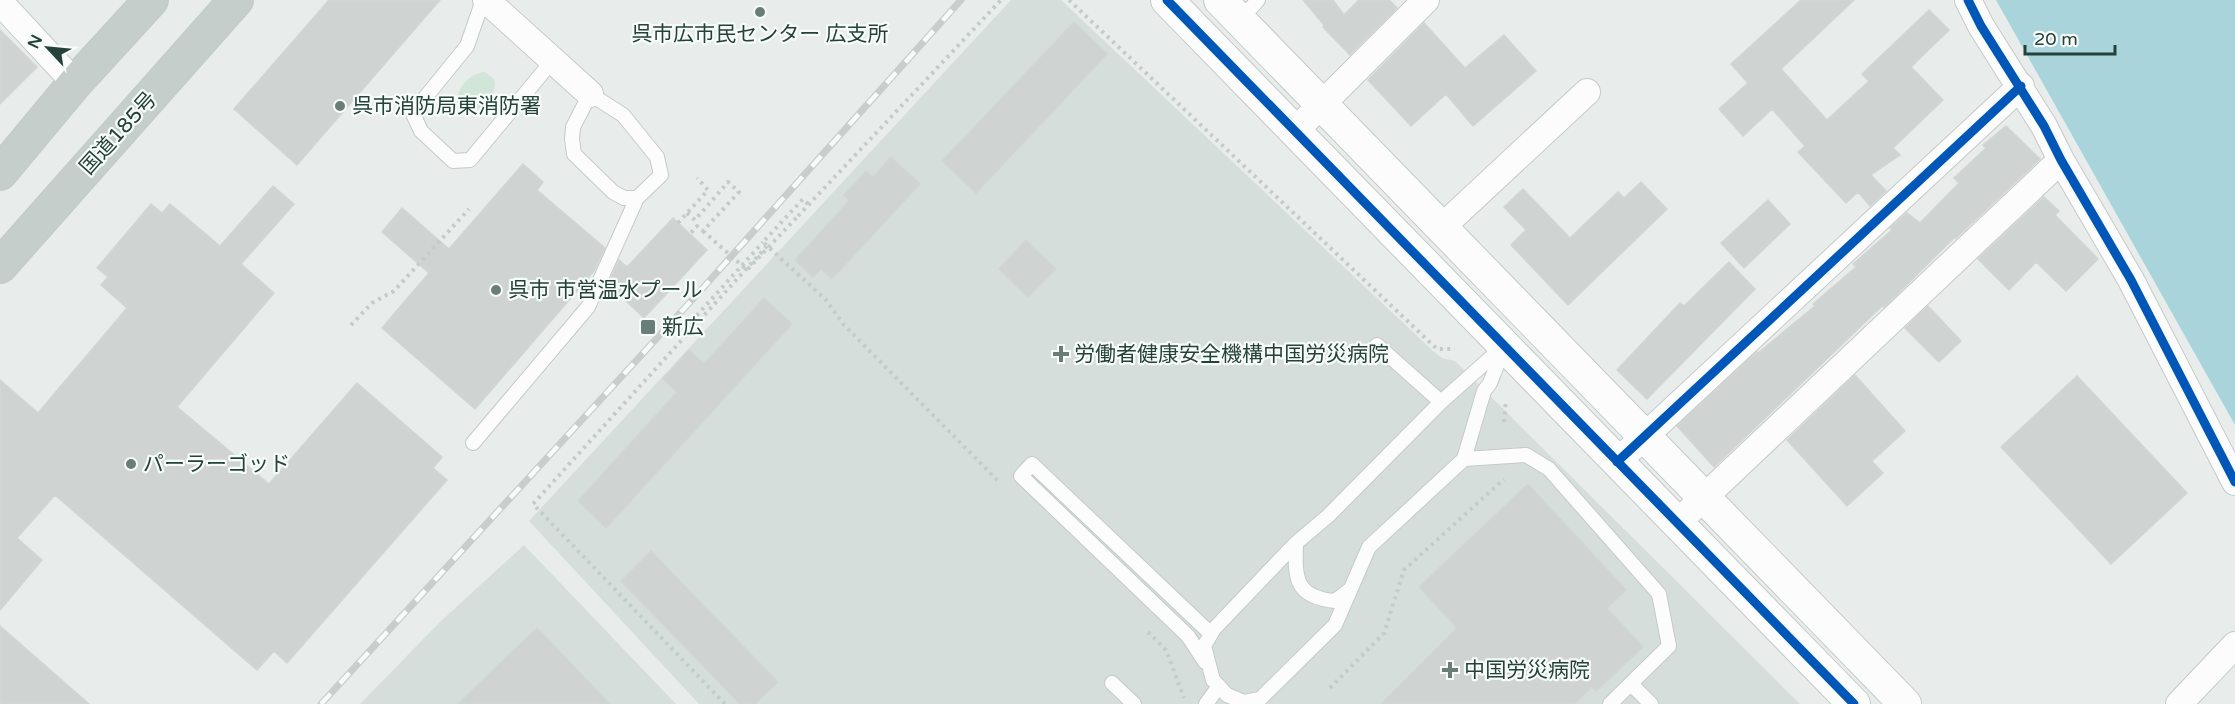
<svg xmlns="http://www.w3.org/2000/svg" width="2235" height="704" font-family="'Varela Round','Noto Sans JP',sans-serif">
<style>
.built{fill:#d6dedb}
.green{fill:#d1e6d8}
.water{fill:#a9d4db}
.building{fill:#cfd4d2;stroke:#d1d6d4;stroke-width:1.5}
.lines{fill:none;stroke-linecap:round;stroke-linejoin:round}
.service-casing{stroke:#c5cac8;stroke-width:16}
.minor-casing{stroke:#c5cac8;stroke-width:28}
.tertiary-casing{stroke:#c5cac8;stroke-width:34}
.trunk-casing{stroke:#c3ccc9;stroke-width:36}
.path{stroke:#c3ccca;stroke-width:4;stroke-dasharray:3 4.5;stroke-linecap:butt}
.service{stroke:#fcfcfc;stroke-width:14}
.minor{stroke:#fcfcfc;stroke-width:26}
.tertiary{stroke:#fcfcfc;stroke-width:32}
.trunk{stroke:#c6cecc;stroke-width:33}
.rail-casing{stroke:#c9cdcc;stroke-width:7}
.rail{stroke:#f7fbf9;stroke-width:4.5;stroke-dasharray:14;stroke-linecap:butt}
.path-bridge{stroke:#c3ccca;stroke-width:4;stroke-dasharray:3 4.5;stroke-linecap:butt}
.cycleway-casing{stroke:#f7fbf9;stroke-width:13}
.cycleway{stroke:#0057b8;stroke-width:9}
.poi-dot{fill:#697e78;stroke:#f7fbf9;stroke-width:2}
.labels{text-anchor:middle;stroke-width:4.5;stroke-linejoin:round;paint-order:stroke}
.poi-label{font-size:21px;fill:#24423a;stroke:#f7fbf9;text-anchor:start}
.street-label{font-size:21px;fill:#24423a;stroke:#f7fbf9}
</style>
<rect width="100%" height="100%" fill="#e8edeb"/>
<path class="built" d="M 1011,0 L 1061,0 L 1433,351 L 1442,358 L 1455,361 L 1800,704 L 699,704 L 529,521 Z
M 524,545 L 676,704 L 360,704 L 440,622 Z"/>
<path class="green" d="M 485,72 L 494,79 C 500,97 471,125 457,104 C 455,89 470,73 485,72 Z"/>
<path class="water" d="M 1996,0 L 2235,0 L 2235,425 Z"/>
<path class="building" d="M 329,0 L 440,0 L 297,165 L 234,109 Z
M 1303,0 L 1333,0 L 1344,15 L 1359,0 L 1389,0 L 1397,8 L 1350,55 L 1323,27 L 1324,25 Z
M 1801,0 L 1854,0 L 1781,69 L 1827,120 L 1869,81 L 1862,74 L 1929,10 L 1949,30 L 1911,67 L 1943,100 L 1893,148 L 1900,155 L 1871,175 L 1886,191 L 1870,206 L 1858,192 L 1846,203 L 1798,152 L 1805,146 L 1772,109 L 1743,136 L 1719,109 L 1748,83 L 1731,64 Z
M 1074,22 L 1107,54 L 976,193 L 942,161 Z
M 1424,23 L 1465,68 L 1504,35 L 1536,71 L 1473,126 L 1446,94 L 1411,126 L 1368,80 Z
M 0,30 L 37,67 L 0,104 Z
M 2006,126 L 2040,159 L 1956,238 L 1955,237 L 1884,307 L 1882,306 L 1714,467 L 1677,426 L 1757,352 L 1758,353 L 1815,306 L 1813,304 L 1856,267 L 1853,264 L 1892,230 L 1890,228 L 1907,213 L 1920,223 L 1959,183 L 1954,178 L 1986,148 L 1983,145 Z
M 891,157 L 920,184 L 832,279 L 821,269 L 813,277 L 795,260 L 849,201 L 844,195 L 866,171 L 873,177 Z
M 523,164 L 543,182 L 537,190 L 605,248 L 594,271 L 475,409 L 382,328 L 429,273 L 382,232 L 402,208 L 449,249 Z
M 1641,182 L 1667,209 L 1568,305 L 1511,245 L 1526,230 L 1504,207 L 1523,189 L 1570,238 L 1618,192 L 1624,198 Z
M 273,186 L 294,204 L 241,264 L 274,293 L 177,407 L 269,484 L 357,383 L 442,457 L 433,468 L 447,480 L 287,663 L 274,651 L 257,670 L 55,495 L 17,538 L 42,560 L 0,610 L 0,380 L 38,413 L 127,308 L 101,285 L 108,277 L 97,268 L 151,204 L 162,213 L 170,204 L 220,246 Z
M 2044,197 L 2059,211 L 2055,215 L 2098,259 L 2066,291 L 2036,262 L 2009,290 L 1978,259 Z
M 1768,200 L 1790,224 L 1744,268 L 1721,243 Z
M 673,218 L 707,250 L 644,318 L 608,284 L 619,260 L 627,267 Z
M 1026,240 L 1056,269 L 1028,297 L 999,269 Z
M 1729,262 L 1755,289 L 1647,399 L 1617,370 L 1680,303 L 1684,306 Z
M 764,298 L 792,324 L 606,528 L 578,501 L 677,392 L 663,379 L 689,350 L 704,364 Z
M 1928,306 L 1961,341 L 1939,362 L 1905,328 Z
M 1855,375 L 1905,431 L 1872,461 L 1883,473 L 1847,506 L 1787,440 Z
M 2077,376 L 2187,493 L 2111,564 L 2001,447 Z
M 1528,484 L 1626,590 L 1607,608 L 1643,647 L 1596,691 L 1592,687 L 1574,704 L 1381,704 L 1457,628 L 1419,587 Z
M 651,551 L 778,682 L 755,704 L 740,704 L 621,581 Z
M 0,626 L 89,704 L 0,704 Z
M 537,628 L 610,704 L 458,704 Z"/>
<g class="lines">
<g class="service-casing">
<path id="service" d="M 483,0 L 467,46 L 420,104 L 414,116 L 421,131 L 453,161 L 470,160 L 553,60
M 1240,20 L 1258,0
M 590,94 L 623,115 L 657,157 L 661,175 L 637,198 L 624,198 L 613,192 L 574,154 L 572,139 L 573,127 Z
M 1377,345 L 1441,402
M 1505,345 L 1490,383 L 1484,391 L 1464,459 L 1369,547 L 1335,625 L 1260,699 L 1244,702 L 1227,695 L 1213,680 L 1204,646 L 1214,629 L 1296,543 L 1328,516 L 1441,402 Z
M 473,443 L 588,307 L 637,198
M 1464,459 L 1526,455 L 1549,469 L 1659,594 L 1669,646 L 1610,704
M 1296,543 C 1295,577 1294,597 1335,601 L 1348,591
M 1205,662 L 1188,636 L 1021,476 L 1032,464 L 1211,634
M 1112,683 L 1134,704
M 1631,684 L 1651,704
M 1206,704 L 1219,686"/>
</g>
<g class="minor-casing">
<path id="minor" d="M 486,0 L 590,94
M 1968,0 L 1981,26 L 2044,126 L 2061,160 L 2131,280 L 2235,482
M 0,2 L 75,83
M 1295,131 L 1426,0
M 1441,228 L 1587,92
M 1617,462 L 2021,86
M 1677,523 L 2061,160
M 2179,704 L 2235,645"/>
</g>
<g class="tertiary-casing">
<path id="tertiary" d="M 1167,0 L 1854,704
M 1220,0 L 1905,704"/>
</g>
<g class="trunk-casing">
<path id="trunk" d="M 0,173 L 75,83 L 151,0
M 0,266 L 236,0"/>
</g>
<path class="path" d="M 1069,0 L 1437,349 L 1455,349
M 808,204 L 803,199 L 763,242 L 826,300 L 844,325 L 999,482
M 687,213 L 695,220 L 728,182 L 739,192 L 703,231 L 697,226 L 690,234
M 798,216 L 1001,0
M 678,223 L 708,190 L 697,178
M 351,325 L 372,303 L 394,291 L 469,209
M 693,327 L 690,323 L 763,242
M 1504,422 L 1506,400
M 1148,632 L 1166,650 L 1184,698
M 1330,688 L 1384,633 L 1404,570 L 1504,479
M 725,704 L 533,504 L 767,246"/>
<use href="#service" class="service"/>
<use href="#minor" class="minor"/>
<use href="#tertiary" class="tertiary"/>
<use href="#trunk" class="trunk"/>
<g class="rail-casing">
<path id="rail" d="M 321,704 L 702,289 L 961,0"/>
</g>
<use href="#rail" class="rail"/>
<path class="path-bridge" d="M 703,231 L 747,270 L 798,216"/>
<g class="cycleway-casing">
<path id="cycleway" d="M 1167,0 L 1854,704
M 1968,0 L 1981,26 L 2044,126 L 2061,160 L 2131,280 L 2235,482
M 1617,462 L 2021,86"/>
</g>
<use href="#cycleway" class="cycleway"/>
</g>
<g class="poi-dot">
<circle cx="760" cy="12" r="6"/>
<circle cx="340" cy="106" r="6"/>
<circle cx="496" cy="290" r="6"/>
<rect x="640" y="319" width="16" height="16" rx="3"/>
<path d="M1058 345h6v6h6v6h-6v6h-6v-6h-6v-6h6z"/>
<circle cx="131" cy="464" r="6"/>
<path d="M1447 661h6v6h6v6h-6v6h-6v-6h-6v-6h6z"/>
</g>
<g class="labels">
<g class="poi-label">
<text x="760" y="41" text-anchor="middle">呉市広市民センター 広支所</text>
<text x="352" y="113">呉市消防局東消防署</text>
<text x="508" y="297">呉市 市営温水プール</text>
<text x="662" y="334">新広</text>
<text x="1074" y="361">労働者健康安全機構中国労災病院</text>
<text x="143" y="471">パーラーゴッド</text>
<text x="1464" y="677">中国労災病院</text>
</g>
<g class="street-label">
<text transform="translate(118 133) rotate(-48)" y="7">国道185号</text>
</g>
</g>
<g transform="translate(48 48) rotate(296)" stroke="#f7fbf9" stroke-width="4.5" paint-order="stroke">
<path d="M0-4.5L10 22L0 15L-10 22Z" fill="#24423a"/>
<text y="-9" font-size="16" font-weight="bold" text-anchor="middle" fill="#24423a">N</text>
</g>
<path d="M2025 45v9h90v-9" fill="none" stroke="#24423a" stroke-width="3"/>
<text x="2034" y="45" font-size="18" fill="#24423a" stroke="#f7fbf9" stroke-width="4.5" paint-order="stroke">20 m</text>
</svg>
